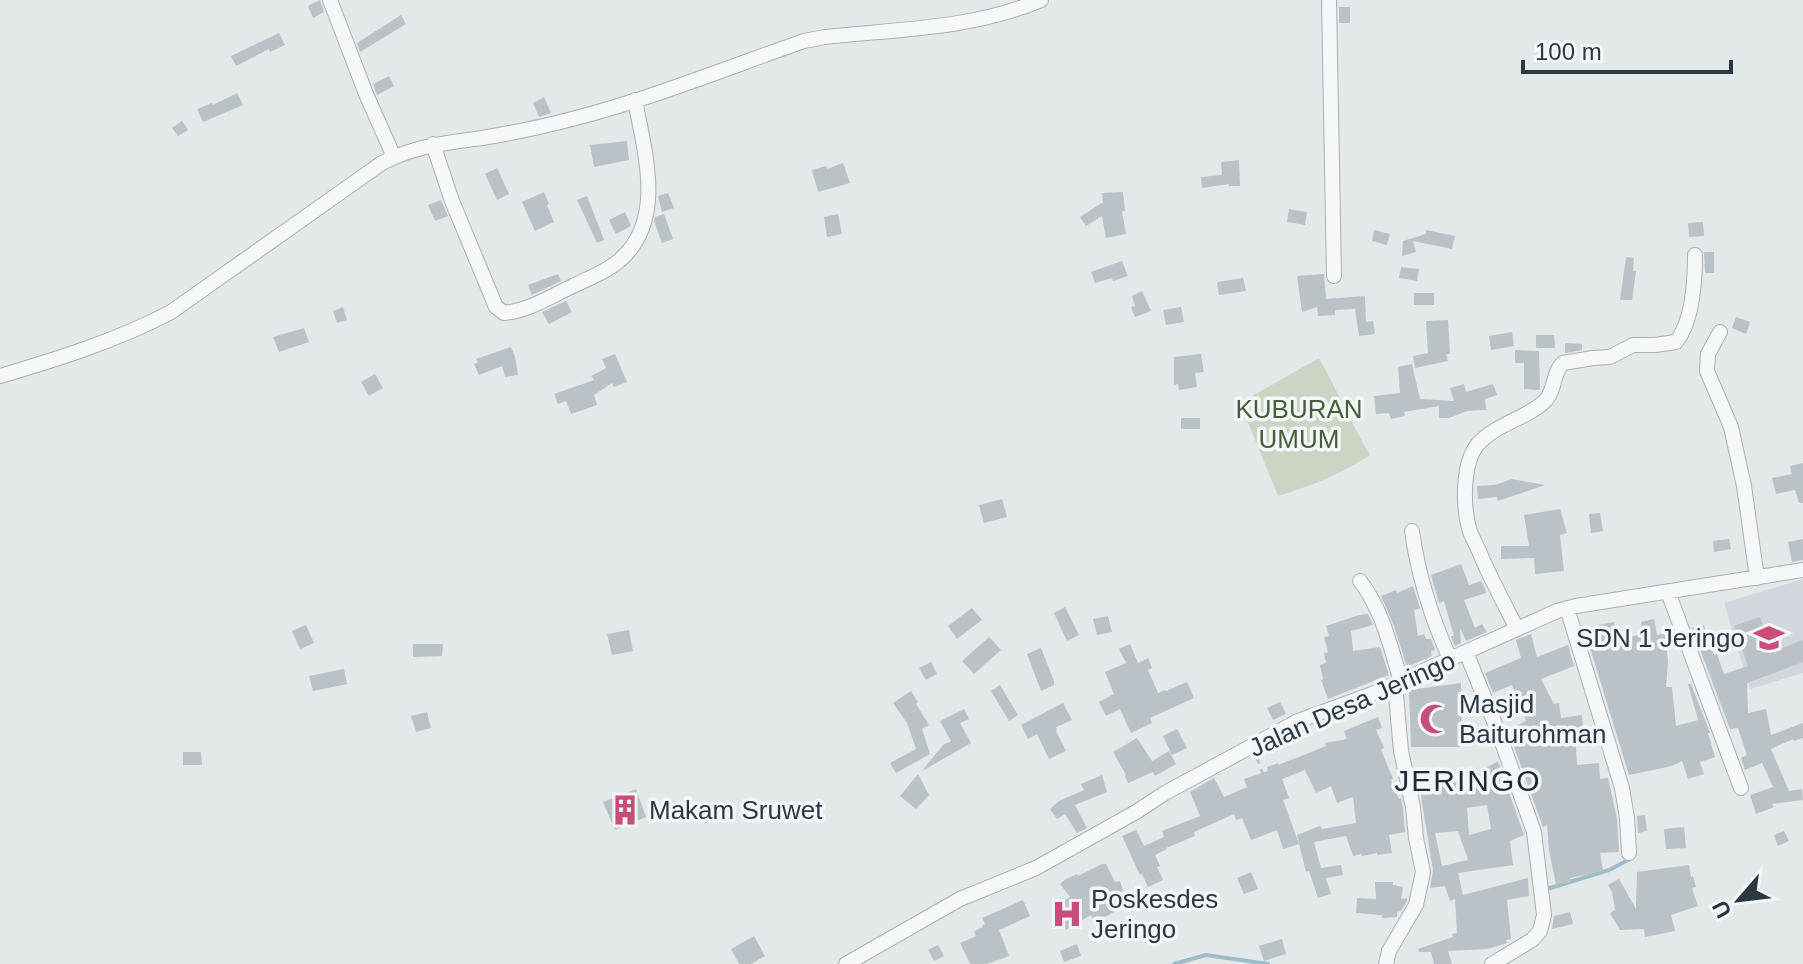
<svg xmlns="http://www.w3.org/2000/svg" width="1803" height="964" font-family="Arial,sans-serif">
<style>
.built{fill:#d1d7dc}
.green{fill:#ccd4c4}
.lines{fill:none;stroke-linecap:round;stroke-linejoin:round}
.stream{stroke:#9fbcc9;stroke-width:4}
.building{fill:#bac2c7;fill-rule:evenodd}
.minor-casing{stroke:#a8b0b5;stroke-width:16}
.path{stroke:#bdc2c6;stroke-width:3;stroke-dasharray:6 6;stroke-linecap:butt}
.minor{stroke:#f6f7f9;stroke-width:14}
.labels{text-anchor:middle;stroke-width:7;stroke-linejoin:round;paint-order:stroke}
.park-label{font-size:26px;fill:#475e39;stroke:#f3f6f8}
.poi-label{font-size:26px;fill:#2b3842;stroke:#f3f6f8;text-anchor:start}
.street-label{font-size:26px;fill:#2b3842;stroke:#f3f6f8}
.quarter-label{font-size:30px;letter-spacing:2px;fill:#1d2933;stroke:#f3f6f8}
</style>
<rect width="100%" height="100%" fill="#e3e8eb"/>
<path class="built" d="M 1803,579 L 1803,673 L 1750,689 L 1724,603 Z"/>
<path class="green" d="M 1319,358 C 1337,390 1351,423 1370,455 C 1341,474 1311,486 1278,496 L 1240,403 Z"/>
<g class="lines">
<path class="stream" d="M 1547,889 L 1609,870 L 1630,859
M 1174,964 L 1206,955 L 1268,964"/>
</g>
<path class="building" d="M 320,0 L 324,12 L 313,18 L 308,6 Z
M 1339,7 L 1350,7 L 1350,23 L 1339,23 Z
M 401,15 L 406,24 L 360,52 L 357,43 Z
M 279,33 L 285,45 L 270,52 L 269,49 L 236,66 L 231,56 Z
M 389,76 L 394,86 L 377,95 L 373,84 Z
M 237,93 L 243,105 L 203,122 L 197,109 L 212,103 L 213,105 Z
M 544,97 L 551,113 L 539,117 L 533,103 Z
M 182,121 L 188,130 L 178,136 L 172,128 Z
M 627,141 L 629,160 L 594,167 L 590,145 Z
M 1239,160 L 1240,186 L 1229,186 L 1229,184 L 1202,188 L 1201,177 L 1222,175 L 1221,162 Z
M 843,163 L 850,183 L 818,192 L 812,170 L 826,166 L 827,169 Z
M 497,168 L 509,194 L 497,200 L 485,174 Z
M 544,192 L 549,204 L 547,205 L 554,222 L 535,231 L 522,202 Z
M 1123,192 L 1125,211 L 1122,211 L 1126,234 L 1106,238 L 1102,216 L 1086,226 L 1080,217 L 1103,202 L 1102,193 Z
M 668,193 L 674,208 L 662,212 L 658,196 Z
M 587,196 L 604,240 L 597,243 L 577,200 Z
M 441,200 L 448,216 L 435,221 L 428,205 Z
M 1289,209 L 1307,212 L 1305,225 L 1287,222 Z
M 625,212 L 631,226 L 616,234 L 609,220 Z
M 664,214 L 673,239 L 662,243 L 654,221 L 655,217 Z
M 838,214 L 842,234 L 827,237 L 824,217 Z
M 1703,222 L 1704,236 L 1689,237 L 1688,223 Z
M 1374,230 L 1390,234 L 1387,245 L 1372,241 Z
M 1426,230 L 1455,236 L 1452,249 L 1413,241 L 1416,252 L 1402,256 L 1403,241 L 1426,234 Z
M 1704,252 L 1714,252 L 1714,273 L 1705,273 Z
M 1626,257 L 1634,258 L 1633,271 L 1636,271 L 1632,300 L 1620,300 Z
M 1122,261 L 1128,276 L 1113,281 L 1112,278 L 1095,283 L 1091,272 Z
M 1401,267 L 1419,269 L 1417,281 L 1399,278 Z
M 558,274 L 561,281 L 532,295 L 528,285 Z
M 1324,274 L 1326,299 L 1365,296 L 1366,322 L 1373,321 L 1375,334 L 1359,336 L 1355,309 L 1335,310 L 1335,315 L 1318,316 L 1317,307 L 1302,312 L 1297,276 Z
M 1243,278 L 1246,291 L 1219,295 L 1217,282 Z
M 1142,291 L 1151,311 L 1135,317 L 1131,307 L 1135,306 L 1132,296 Z
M 1414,293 L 1434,293 L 1434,305 L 1414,305 Z
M 566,301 L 572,312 L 549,324 L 542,312 Z
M 343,307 L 347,320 L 337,323 L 333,311 Z
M 1181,307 L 1184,322 L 1166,325 L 1163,310 Z
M 1736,317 L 1750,322 L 1746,334 L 1732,328 Z
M 1448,320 L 1450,354 L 1446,354 L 1448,361 L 1415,368 L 1413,356 L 1428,353 L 1426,321 Z
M 304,328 L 309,342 L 279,352 L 273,337 Z
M 1512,332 L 1514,346 L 1491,350 L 1489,336 Z
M 1536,335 L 1554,335 L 1555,348 L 1536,348 Z
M 1565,343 L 1582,344 L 1582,350 L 1565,353 Z
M 511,347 L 515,357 L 518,375 L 505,377 L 502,366 L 479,375 L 474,364 L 478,362 L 476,359 Z
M 1515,350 L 1539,351 L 1540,390 L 1524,389 L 1524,363 L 1515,363 Z
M 615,354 L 627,382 L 614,387 L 612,383 L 594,395 L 597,405 L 571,414 L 566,401 L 558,404 L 554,394 L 594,380 L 591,376 L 606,368 L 602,359 Z
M 1201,354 L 1204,372 L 1195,373 L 1197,387 L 1179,390 L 1178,384 L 1174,385 L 1174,357 Z
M 1412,364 L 1420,399 L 1454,401 L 1450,388 L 1464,384 L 1466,392 L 1493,384 L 1497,395 L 1485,399 L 1486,410 L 1467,411 L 1449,418 L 1439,418 L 1439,406 L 1404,412 L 1405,416 L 1391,419 L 1389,413 L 1376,414 L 1374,396 L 1400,393 L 1398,367 Z
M 375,374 L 383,388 L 369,396 L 361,382 Z
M 1181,418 L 1200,418 L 1200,429 L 1181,429 Z
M 1803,463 L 1803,503 L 1799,503 L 1795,490 L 1776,494 L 1772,478 L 1792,474 L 1790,466 Z
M 1512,479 L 1545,485 L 1498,501 L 1497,497 L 1478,499 L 1477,486 L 1495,485 Z
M 1002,499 L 1007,517 L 984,523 L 979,505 Z
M 1560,509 L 1567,533 L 1560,535 L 1564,571 L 1535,574 L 1534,558 L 1501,559 L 1501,546 L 1529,546 L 1524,515 Z
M 1600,513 L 1603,531 L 1591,533 L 1589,514 Z
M 1729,539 L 1731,549 L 1714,552 L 1713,541 Z
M 1803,539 L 1803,560 L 1792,562 L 1788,542 Z
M 1461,564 L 1469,585 L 1481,581 L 1485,588 L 1486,593 L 1464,600 L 1475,628 L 1482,624 L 1487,632 L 1466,641 L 1460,628 L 1461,643 L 1455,646 L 1451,636 L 1454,636 L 1444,601 L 1439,603 L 1431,575 Z
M 1413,586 L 1420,608 L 1414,610 L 1418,636 L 1424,634 L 1426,639 L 1431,639 L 1435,650 L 1431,651 L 1432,656 L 1407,667 L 1394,626 L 1381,596 L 1396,590 L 1397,593 Z
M 1065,607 L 1079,635 L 1067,641 L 1054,613 Z
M 972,608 L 982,620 L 957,639 L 948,626 Z
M 1368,614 L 1373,625 L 1351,631 L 1353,651 L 1380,647 L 1389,675 L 1328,699 L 1321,680 L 1323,679 L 1320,665 L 1326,663 L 1324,653 L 1328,652 L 1324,637 L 1329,636 L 1326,626 L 1359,615 Z
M 1108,616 L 1112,632 L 1097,635 L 1093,619 Z
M 1760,617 L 1772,652 L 1803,640 L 1803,662 L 1747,683 L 1748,713 L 1766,709 L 1771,735 L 1803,723 L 1803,738 L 1794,741 L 1793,739 L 1771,749 L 1789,791 L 1802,789 L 1803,800 L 1772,804 L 1774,807 L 1756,814 L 1750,795 L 1773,787 L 1762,763 L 1745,770 L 1741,758 L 1747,755 L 1738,728 L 1730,729 L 1692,628 L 1704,625 L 1709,646 L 1710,646 L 1714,655 L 1717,654 L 1724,674 L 1748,666 L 1734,626 Z
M 1654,619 L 1657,635 L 1665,633 L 1668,661 L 1666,687 L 1672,687 L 1676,726 L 1698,720 L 1688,684 L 1691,684 L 1710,733 L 1708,733 L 1715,757 L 1700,762 L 1704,774 L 1688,779 L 1682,761 L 1672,766 L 1629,775 L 1584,628 L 1614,622 L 1618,641 L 1643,633 L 1641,622 Z
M 306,625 L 314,643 L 300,649 L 292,631 Z
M 629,630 L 633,651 L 612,655 L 607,634 Z
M 1531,634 L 1537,657 L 1568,645 L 1574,666 L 1541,679 L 1554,704 L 1559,703 L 1561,718 L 1582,715 L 1583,729 L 1575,730 L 1577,765 L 1599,763 L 1600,779 L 1608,778 L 1617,819 L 1619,852 L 1600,853 L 1603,871 L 1570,878 L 1571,882 L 1556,885 L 1549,850 L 1547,825 L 1543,827 L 1508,730 L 1526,721 L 1512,685 L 1493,693 L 1485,673 L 1521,658 L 1516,640 Z
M 989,637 L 1001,650 L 974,674 L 962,661 Z
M 413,644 L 443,644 L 442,656 L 413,657 Z
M 1130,644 L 1138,663 L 1148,658 L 1152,668 L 1148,670 L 1158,693 L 1165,690 L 1166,691 L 1187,682 L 1194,698 L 1150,718 L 1152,723 L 1131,733 L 1120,709 L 1106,716 L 1099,702 L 1114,694 L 1105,672 L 1126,663 L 1119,649 Z
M 1041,648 L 1054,681 L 1054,685 L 1041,691 L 1027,654 Z
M 931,662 L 937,674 L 926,680 L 919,668 Z
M 344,669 L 347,684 L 313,691 L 309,676 Z
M 1461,683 L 1462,747 L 1411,747 L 1409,690 Z
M 1000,685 L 1018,715 L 1009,721 L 991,691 Z
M 911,691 L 918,702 L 916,704 L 929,725 L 922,729 L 930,754 L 896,773 L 890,763 L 916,749 L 907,723 L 893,703 Z
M 1280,702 L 1286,714 L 1273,720 L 1267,708 Z
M 1063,703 L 1072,720 L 1056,727 L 1057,730 L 1056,731 L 1066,751 L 1049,759 L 1037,734 L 1028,739 L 1021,725 Z
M 964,709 L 969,719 L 960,723 L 971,743 L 922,771 L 943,745 L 951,741 L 940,721 Z
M 427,712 L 431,728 L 416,732 L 411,716 Z
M 1378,717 L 1382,728 L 1376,730 L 1384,748 L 1381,750 L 1393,779 L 1391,780 L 1399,799 L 1401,798 L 1403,809 L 1405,832 L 1389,835 L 1392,853 L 1377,855 L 1377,853 L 1362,856 L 1361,854 L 1353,856 L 1346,836 L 1314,842 L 1321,868 L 1341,865 L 1343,875 L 1326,878 L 1331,894 L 1318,898 L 1309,871 L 1306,872 L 1297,835 L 1320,826 L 1322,829 L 1356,823 L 1353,797 L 1337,803 L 1331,786 L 1316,793 L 1305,770 L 1282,779 L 1289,798 L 1283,800 L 1299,844 L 1283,849 L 1277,830 L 1251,840 L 1242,818 L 1236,820 L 1234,814 L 1194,832 L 1195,836 L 1166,848 L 1167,849 L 1155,855 L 1160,866 L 1157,867 L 1163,880 L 1148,887 L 1142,874 L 1140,875 L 1122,836 L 1136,830 L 1144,846 L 1164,837 L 1162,831 L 1200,816 L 1190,792 L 1200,786 L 1214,778 L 1224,797 L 1247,787 L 1244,779 L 1268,771 L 1267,767 L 1278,763 L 1278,765 L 1301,756 L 1326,746 L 1325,743 L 1347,739 L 1344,731 Z
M 1177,729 L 1187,748 L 1172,755 L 1163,736 Z
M 1137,738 L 1152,761 L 1169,751 L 1176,764 L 1155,776 L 1153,772 L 1128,783 L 1125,776 L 1126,775 L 1113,752 Z
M 183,752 L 201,752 L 202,765 L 183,765 Z
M 1498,761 L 1524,835 L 1510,841 L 1513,865 L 1458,873 L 1463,895 L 1528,878 L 1529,896 L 1507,900 L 1511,939 L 1506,940 L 1507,943 L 1488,949 L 1448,951 L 1452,964 L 1434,964 L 1431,952 L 1419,952 L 1418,949 L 1453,937 L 1452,934 L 1457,933 L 1455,899 L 1450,901 L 1445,886 L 1430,888 L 1433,870 L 1420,790 L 1433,785 L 1433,786 L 1472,779 L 1472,776 L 1481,774 L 1480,771 ZM 1487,805 L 1491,829 L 1469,835 L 1467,808 ZM 1458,831 L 1468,860 L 1442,866 L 1435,833 Z
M 918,774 L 929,795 L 916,809 L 900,796 Z
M 1102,775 L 1107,792 L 1075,805 L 1087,828 L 1077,833 L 1065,814 L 1057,819 L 1050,809 L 1059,801 L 1084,790 L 1081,784 Z
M 636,789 L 646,817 L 615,830 L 603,802 Z
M 1645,815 L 1647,831 L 1638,833 L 1637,816 Z
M 1684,827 L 1686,848 L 1666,849 L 1664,829 Z
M 1784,831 L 1789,841 L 1778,846 L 1774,835 Z
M 1102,864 L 1106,864 L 1115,882 L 1120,881 L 1123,891 L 1122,892 L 1127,905 L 1095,922 L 1091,915 L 1066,930 L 1052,907 L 1070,897 L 1060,884 L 1066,879 L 1077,874 L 1078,876 Z
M 1689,865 L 1691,877 L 1693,876 L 1696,887 L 1692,888 L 1698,906 L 1671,915 L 1675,931 L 1645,937 L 1644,929 L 1620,930 L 1610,913 L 1615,910 L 1612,892 L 1608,885 L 1619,879 L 1636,909 L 1637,872 Z
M 1251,872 L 1258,889 L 1244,894 L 1237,878 Z
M 1375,882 L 1393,882 L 1393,885 L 1403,887 L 1401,899 L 1407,898 L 1407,901 L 1401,911 L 1397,912 L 1397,917 L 1382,918 L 1382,915 L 1356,913 L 1357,898 L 1376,899 Z
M 1023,900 L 1030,916 L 999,930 L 1009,956 L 987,964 L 970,964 L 960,943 L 976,936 L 974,931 L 983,927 L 982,926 L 985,924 L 982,918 Z
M 1570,912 L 1573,924 L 1552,929 L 1554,916 Z
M 754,936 L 765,956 L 751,964 L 739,964 L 731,949 Z
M 1282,939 L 1286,954 L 1264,961 L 1259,946 Z
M 1077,944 L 1081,956 L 1064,962 L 1060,951 Z
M 938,945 L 944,956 L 934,961 L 928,950 Z"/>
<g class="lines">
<g class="minor-casing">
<path id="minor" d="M 330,0 L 366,94 L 394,157
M 1329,0 L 1334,276
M 433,144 L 452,201 L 496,307 L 504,313 C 528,311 551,296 573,286 C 589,278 608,271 621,259 C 666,219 644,150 635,100
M 1720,332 L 1708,354 L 1707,371 L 1731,427 L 1744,486 L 1757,578
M 0,376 C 58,359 118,340 171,312 L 382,163 C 415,146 445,143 482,138 C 512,133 542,127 572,119 C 650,99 727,68 804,41 L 825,37 C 899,29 972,29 1041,0
M 1412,531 C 1418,575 1432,619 1450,659
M 1360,581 C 1383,611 1390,646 1401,681
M 1668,592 L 1741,788
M 1567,608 L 1622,788 L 1627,818 L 1629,853
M 1517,629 C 1504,603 1490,578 1479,551 C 1476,544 1471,536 1469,528 C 1463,506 1462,463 1478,444 C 1497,423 1528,418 1545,401 C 1556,390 1552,373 1563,363 L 1593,358 L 1610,357 L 1633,345 L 1655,345 L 1676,342 C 1693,321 1695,281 1695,255
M 1466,652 L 1499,734 L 1534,832 L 1544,915 L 1540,931 L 1532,940 L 1492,964
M 846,964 L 960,899 L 1036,868 L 1136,812 L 1165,793 L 1298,721 L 1372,694 L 1557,611 L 1576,606 L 1803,570
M 1386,964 L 1389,951 L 1416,905 L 1423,872 L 1416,838 L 1413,807 L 1401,751 L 1395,684"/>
</g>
<path class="path" d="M 1257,758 L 1278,816"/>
<use href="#minor" class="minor"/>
</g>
<defs>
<g id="school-bare" transform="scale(2.4)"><path d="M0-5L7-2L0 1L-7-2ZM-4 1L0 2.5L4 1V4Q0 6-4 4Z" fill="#ca4d79" stroke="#f3f6f8" stroke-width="2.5" paint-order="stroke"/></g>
<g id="mosque-bare" transform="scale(2.4)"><path d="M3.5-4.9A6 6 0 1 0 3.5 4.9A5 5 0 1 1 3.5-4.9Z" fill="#ca4d79" stroke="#f3f6f8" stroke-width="2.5" paint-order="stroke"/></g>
<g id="building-bare" transform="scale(2.4)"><path d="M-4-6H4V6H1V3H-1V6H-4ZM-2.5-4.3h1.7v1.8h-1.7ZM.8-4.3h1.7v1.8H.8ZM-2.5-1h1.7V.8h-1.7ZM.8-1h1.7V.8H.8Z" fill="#ca4d79" stroke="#f3f6f8" stroke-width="2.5" paint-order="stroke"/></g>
<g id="hospital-bare" transform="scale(2.4)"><path d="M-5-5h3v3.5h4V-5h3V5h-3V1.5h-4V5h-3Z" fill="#ca4d79" stroke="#f3f6f8" stroke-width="2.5" paint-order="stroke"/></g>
</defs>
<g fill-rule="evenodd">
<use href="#school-bare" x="1769" y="638"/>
<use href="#mosque-bare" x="1435" y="719"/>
<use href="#building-bare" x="625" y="810"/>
<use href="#hospital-bare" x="1067" y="914"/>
</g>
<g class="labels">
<g class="park-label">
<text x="1299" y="418">KUBURAN<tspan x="1299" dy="30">UMUM</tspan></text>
</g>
<g class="poi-label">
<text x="1745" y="647" text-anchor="end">SDN 1 Jeringo</text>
<text x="1459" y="713">Masjid<tspan x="1459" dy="30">Baiturohman</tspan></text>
<text x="649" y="819">Makam Sruwet</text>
<text x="1091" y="908">Poskesdes<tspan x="1091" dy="30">Jeringo</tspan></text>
</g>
<g class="street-label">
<text transform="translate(1352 704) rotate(-24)" y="9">Jalan Desa Jeringo</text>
</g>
<g class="quarter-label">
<text x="1468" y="791">JERINGO</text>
</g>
</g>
<g transform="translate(1739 900) rotate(242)" stroke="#f3f6f8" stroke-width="6" paint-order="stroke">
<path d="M0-6L14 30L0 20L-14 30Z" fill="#2b3842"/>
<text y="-12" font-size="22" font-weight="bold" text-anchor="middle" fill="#2b3842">U</text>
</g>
<path d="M1523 60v12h208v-12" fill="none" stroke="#2b3842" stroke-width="4"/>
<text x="1535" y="60" font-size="24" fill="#2b3842" stroke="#f3f6f8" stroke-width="6" paint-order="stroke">100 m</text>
</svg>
